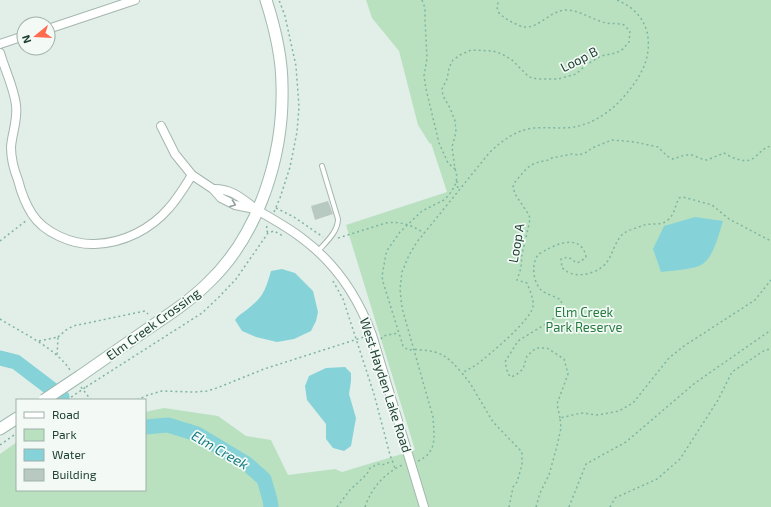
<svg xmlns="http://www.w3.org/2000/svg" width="771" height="507" font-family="'Exo 2',sans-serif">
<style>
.green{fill:#b9e1c0}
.water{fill:#85d3d8}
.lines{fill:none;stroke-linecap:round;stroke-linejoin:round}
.river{stroke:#85d3d8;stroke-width:15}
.building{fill:#b7c9c0}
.service-casing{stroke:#a4b7af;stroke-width:6}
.minor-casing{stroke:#a4b7af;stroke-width:10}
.secondary-casing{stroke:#9fbbaf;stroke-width:13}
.path{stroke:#7fb59f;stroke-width:1.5;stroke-dasharray:2 3;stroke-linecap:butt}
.service{stroke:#fff;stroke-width:4}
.minor{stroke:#fff;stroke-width:8}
.secondary{stroke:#fff;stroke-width:11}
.secondary-bridge-casing{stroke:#9fbbaf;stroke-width:13;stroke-linecap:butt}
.path-bridge{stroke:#7fb59f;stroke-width:1.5;stroke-dasharray:2 3;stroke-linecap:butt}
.secondary-bridge{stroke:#fff;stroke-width:11}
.oneway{stroke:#90a09a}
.labels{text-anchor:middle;stroke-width:3.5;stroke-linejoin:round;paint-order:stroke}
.street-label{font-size:13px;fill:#204135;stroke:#f3faf6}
.park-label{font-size:13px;fill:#267c40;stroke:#f3faf6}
.water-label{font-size:14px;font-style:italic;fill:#147b83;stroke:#f3faf6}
</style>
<rect width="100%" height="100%" fill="#e2eee8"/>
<path class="green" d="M 366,0 L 771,0 L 771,507 L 0,507 L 0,454 L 17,442 L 17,490 L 145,490 L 145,412 L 164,408 L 218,416 L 246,436 L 271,440 L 288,475 L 335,469 L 342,472 L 415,450 L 346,225 L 447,192 L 431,143 L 430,144 L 418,125 L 399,51 L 372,18 Z"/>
<path class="water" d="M 695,217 L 723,221 C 719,233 714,258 701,265 C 694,269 670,271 661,272 L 653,249 L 664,226 Z
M 282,269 L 295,273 L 313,291 L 318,312 L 316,321 L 311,331 L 294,339 L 277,342 L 256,337 L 242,331 L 235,320 C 239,314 245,312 250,307 C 264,296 266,288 271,271 Z
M 345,367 L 351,373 L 351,381 L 349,394 L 356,418 L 351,446 L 344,451 L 333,448 L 326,439 L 326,424 L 307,400 L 305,386 L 309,376 L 326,368 Z"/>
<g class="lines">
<path class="river" d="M 0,358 L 16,362 L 62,397 L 62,400
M 145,427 L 168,425 L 197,434 L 247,464 L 264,479 L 270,500 L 271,507"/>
</g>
<path class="building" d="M 328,201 L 333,214 L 315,220 L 311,206 Z"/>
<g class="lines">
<g class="service-casing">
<path id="service" d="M 318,251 C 326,242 338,232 338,219 L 322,166"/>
</g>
<g class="minor-casing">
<path id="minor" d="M 48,29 L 135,0
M 0,44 L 24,36
M 0,53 C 5,70 14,88 16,105 C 18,120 12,133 11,147 C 11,158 14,170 18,180 C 21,192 25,203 32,214 C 44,233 73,245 95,244 C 124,243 151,229 169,208 C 178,198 185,186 192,175
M 161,126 L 175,154 L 192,175 L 213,189 L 221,198 L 235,205 L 255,209
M 213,189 C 233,188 244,201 259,211 C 274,220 289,228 303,239 C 335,263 358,297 372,335 L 424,507"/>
</g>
<g class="secondary-casing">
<path id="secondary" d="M 80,376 C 103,360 126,344 149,328 C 170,314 191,300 209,282 C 259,234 284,155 282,86 C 282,56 275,28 266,0
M 0,429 L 17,418"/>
</g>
<path class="path" d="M 422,0 L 425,8 L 425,19 L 427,58 L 424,76 L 426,89 L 439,143 L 448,163 L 455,169 L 452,147 L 456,132 L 455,121 L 450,108 L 443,96 L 442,89 L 447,79 L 449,68 L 453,60 L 460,55 L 471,50 L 493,51 L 502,54 L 512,60 L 529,77 L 537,79 L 558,79 L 576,74 L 586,65 L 601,56 L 616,53 L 623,49 L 629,42 L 630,31 L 624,25 C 618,23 612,24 606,23 C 593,20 581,11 568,10 C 551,9 540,28 525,27 C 521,27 517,24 513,23 C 509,20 504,18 500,14 C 496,10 497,5 499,0
M 455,169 C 460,181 453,191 444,200 L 422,211 L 400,232 L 388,249 L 386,254 L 382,276 L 383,282 L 403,346 L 408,350 C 412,350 417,349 421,350 C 442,351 449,358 462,373
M 457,181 L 458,191
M 276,208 L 294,217 L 323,237
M 274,212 L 280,198 L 290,167 L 297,132 L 299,107 L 296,66 L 285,16 L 279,0
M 267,226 L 266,229 L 268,233
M 338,238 L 386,223 C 400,221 412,225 424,233
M 0,241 L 27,220
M 333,281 L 343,299 L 374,394 L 390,455 L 395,468
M 0,319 C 22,333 56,348 70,370
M 58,337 L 66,330 L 73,326 L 145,311 L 148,314
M 381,339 L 383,336 L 398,333
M 39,341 L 58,337 L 57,357
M 81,387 L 91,400
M 86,387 L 202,313 L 219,297 L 236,279 L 268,233 L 274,231 L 283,236
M 137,400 L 148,395 L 162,391 L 194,392 L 207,391 L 217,388 L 264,369 L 364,337
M 560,418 L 557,404 L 568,374 L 564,359 L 547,348 L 536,348 L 527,356 L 523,369 L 516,375 L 511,377 L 508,374 L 505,362 L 518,341 L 552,320 L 562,307 L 561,300 C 556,297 544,293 541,290 C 533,282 531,264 538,255 C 540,253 544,251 546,250 C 560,242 582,235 586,257 L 580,262 L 576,263 C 571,258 568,256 561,259 L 562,268 C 565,270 567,272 570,273 C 581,278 600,272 607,262 C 613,254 615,240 624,233 C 629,230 639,227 644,225 C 652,223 661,226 668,220 C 675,214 675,205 679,198 L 683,197 L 712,205 L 729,219 L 771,241
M 0,445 L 17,433
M 418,461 C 438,452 434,436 433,417 L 402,308 L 400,289 L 402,272 L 409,255 L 417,242 L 490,152 C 503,140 516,130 534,128 C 548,127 561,129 574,127 C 601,122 621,103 636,81 C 646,66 651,50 647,32 C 643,16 631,6 617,0
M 337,507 L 350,490 L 367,474 L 370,468 L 378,464 L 382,465 L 393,461
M 365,507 C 372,487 384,474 402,465
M 509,507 L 513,487 L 517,482 L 522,465 L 522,452 L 493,422 L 470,383 L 462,373 C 467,370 471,368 476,365 C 488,356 530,321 533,307 C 534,299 530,291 527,283 L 517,280 L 521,268 L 522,254 L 528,229 L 530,219 L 529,215 L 515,194 L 513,187 L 515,182 L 527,168 L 535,163 L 548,160 L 552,158 L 572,154 L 579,155 L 587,152 L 592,148 L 612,140 L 635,142 L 658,147 L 667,156 L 673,159 L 685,155 L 692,155 L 702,159 L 707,160 L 724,153 C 733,158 746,165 755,157 C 761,152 763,148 771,146
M 536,507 L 540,493 L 549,475 L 557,446 L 561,428 L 560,418 L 581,413 L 598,415 L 619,411 L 633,403 L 669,358 L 684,346 L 755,300 L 771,280
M 569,507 L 586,464 L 626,442 L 695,383 L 771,330
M 610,507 L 615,498 L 657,479 L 680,459 L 718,400 L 732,372 L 765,350 L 771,349"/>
<use href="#service" class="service"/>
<use href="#minor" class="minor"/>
<use href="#secondary" class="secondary"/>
<g class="secondary-bridge-casing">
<path id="secondary-bridge" d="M 44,400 L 80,376"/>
</g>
<path class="path-bridge" d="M 67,400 L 86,387"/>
<use href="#secondary-bridge" class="secondary-bridge"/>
</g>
<defs><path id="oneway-chevron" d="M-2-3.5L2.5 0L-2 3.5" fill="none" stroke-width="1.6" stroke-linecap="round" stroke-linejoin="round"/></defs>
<use class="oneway" href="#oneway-chevron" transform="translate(233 204) rotate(21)"/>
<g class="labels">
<g class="street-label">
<text transform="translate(579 59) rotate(-27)" y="5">Loop B</text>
<text transform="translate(516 243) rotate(-80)" y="5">Loop A</text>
<text transform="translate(153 324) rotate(-36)" y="5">Elm Creek Crossing</text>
<text transform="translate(386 385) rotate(72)" y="5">West Hayden Lake Road</text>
</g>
<g class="park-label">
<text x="584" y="317">Elm Creek<tspan x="584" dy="15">Park Reserve</tspan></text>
</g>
<g class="water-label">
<text transform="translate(220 450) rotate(30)" y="5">Elm Creek</text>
</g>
</g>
<rect x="16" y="399" width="130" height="92" fill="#f3faf6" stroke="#9fb0a9"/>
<rect x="24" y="412" width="20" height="6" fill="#ffffff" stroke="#9fb0a9"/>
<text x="52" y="419" font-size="12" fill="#204135">Road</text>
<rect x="24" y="429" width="20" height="12" fill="#b9e1c0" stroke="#9fb0a9"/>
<text x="52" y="439" font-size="12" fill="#204135">Park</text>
<rect x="24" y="449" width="20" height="12" fill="#85d3d8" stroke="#9fb0a9"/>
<text x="52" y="459" font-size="12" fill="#204135">Water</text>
<rect x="24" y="469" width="20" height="12" fill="#b7c9c0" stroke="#9fb0a9"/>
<text x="52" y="479" font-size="12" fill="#204135">Building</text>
<g transform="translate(36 36) rotate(252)"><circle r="19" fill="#f3faf6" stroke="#9fb0a9"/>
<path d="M0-3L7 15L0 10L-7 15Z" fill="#ff6b4f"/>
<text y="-6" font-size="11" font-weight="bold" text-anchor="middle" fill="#204135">N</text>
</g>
</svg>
